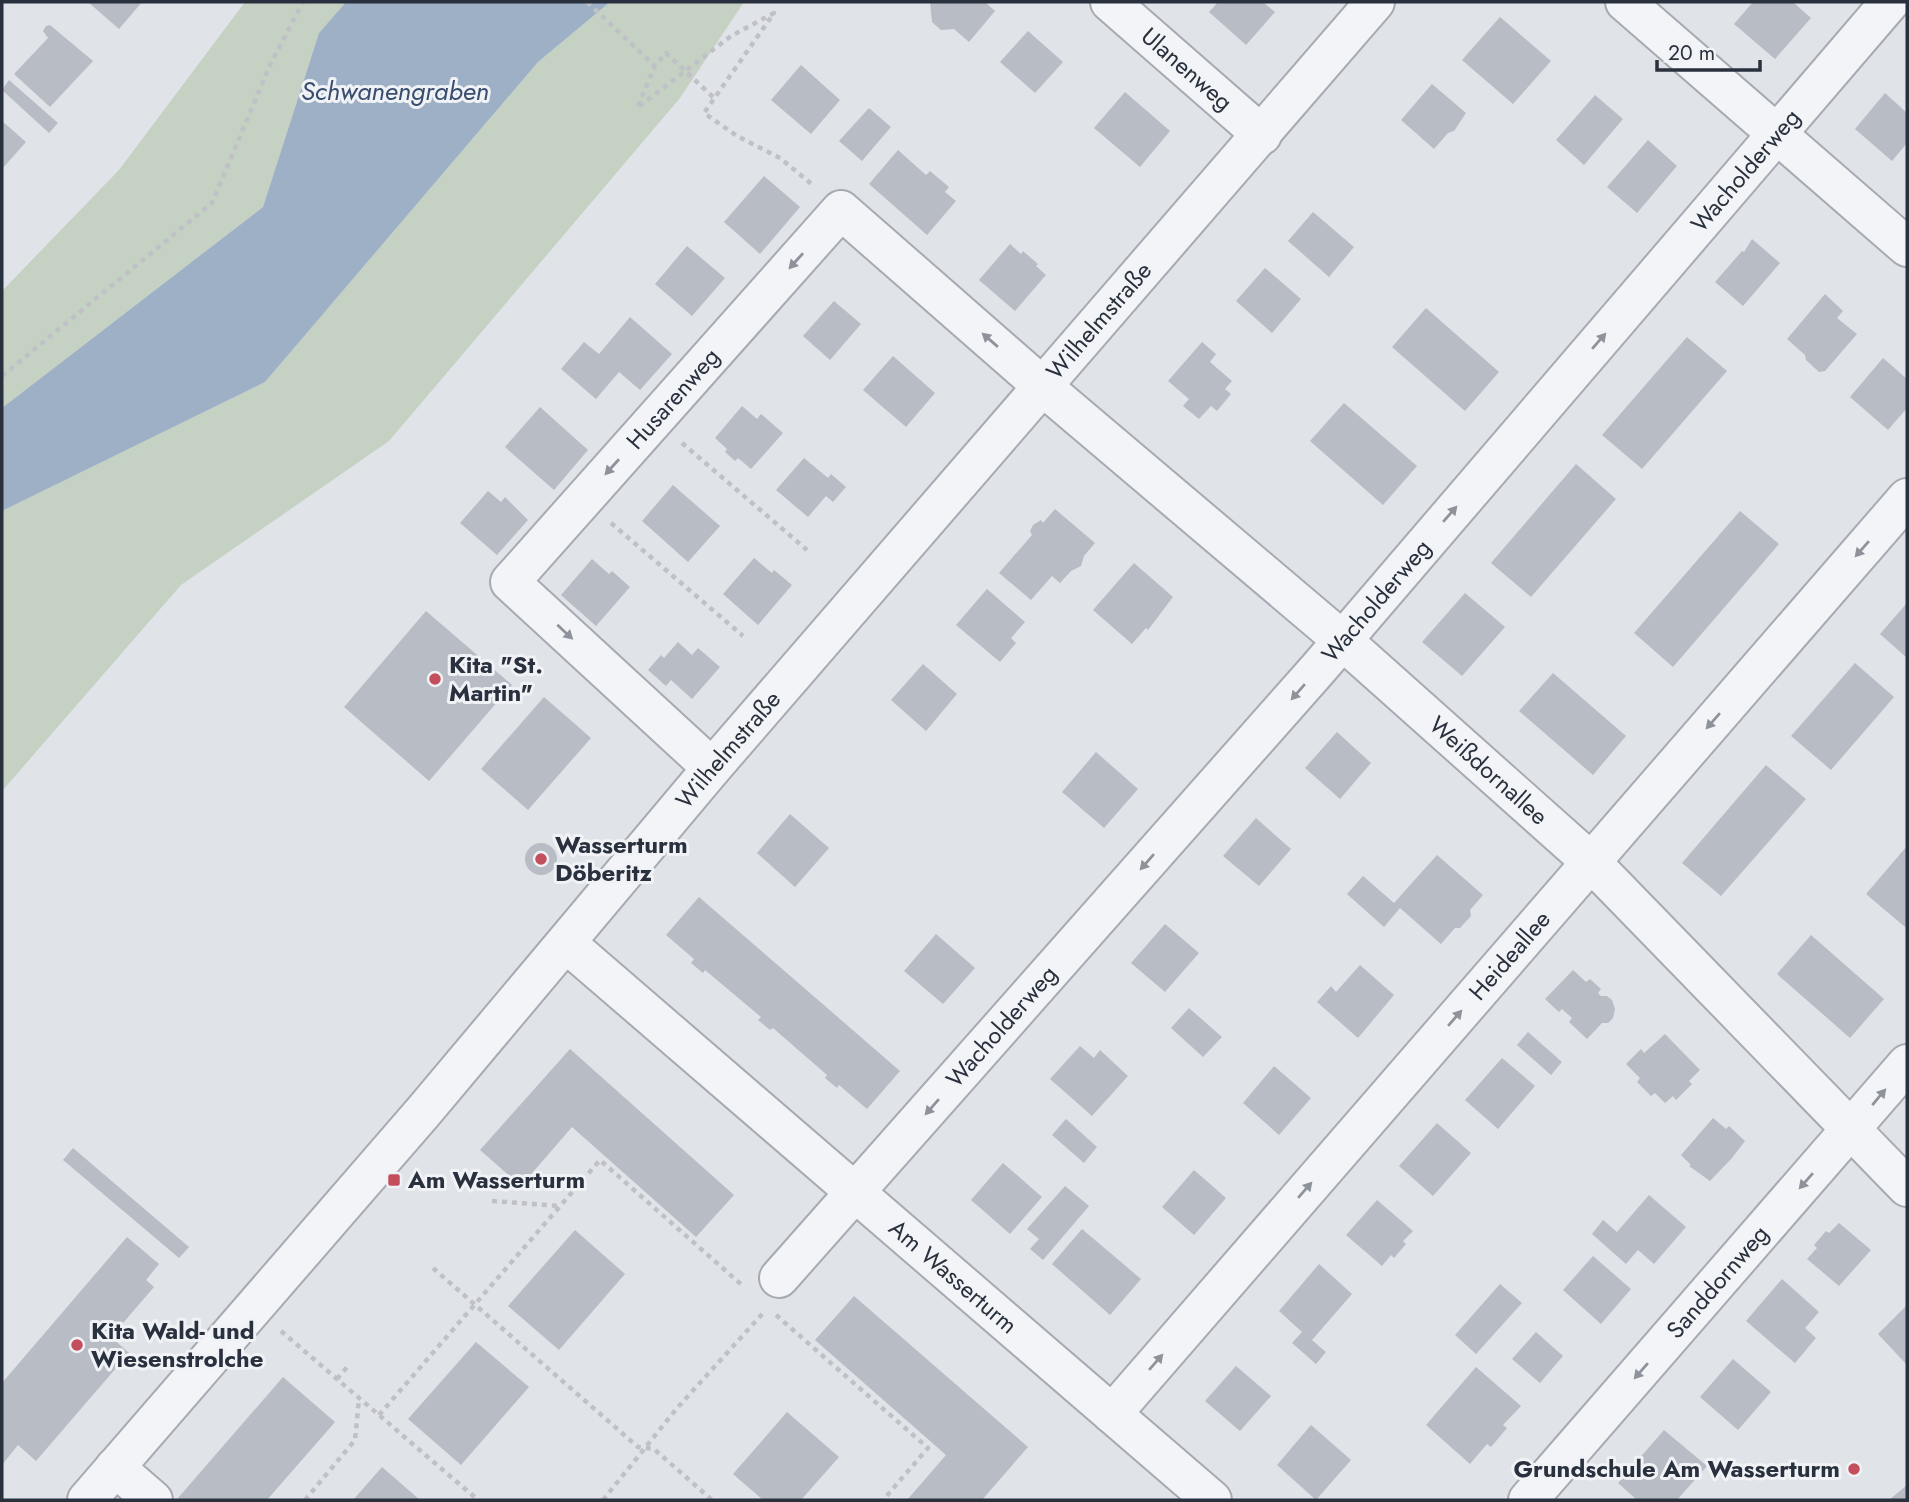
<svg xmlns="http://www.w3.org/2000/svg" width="1909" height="1502" font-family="Jost,sans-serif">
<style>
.green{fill:#c5d1c2}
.water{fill:#9eb0c5}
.building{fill:#b8bcc4}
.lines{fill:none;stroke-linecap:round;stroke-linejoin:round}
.minor-casing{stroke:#a6aab2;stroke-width:42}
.path{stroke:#bfc1c7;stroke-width:4.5;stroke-dasharray:5 5;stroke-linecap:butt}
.minor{stroke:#f3f4f7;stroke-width:38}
.oneway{fill:#8e929a}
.poi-dot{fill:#c34f5d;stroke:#f0f2f6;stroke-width:2.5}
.labels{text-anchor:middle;stroke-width:6;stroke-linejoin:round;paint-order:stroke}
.street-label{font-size:24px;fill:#2a313e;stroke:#f0f2f6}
.poi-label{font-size:24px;font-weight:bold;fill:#2a313e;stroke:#f0f2f6;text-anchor:start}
.water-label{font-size:26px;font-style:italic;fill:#384e6f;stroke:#f0f2f6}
</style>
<rect width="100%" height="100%" fill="#e0e3e8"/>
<path class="green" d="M 245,2 L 346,2 L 319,33 L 263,207 L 2,408 L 2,291 L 119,170 Z
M 610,2 L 744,2 L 680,98 L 389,441 L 181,585 L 2,791 L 2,511 L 265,382 L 538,62 Z"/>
<path class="water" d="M 346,2 L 610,2 L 538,62 L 265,382 L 2,511 L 2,408 L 263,207 L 319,33 Z"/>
<path class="building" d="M 88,2 L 142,2 L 119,29 Z
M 930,2 L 985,2 L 995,11 L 969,42 L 954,29 L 941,30 L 932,22 Z
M 1218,2 L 1263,2 L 1275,12 L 1246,45 L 1209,12 Z
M 1753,2 L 1793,2 L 1811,18 L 1775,59 L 1734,24 Z
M 1500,17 L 1551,61 L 1513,104 L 1462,60 Z
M 50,25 L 93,61 L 50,107 L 14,74 L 48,38 L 43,31 L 46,26 Z
M 1028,31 L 1063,62 L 1035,93 L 1000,62 Z
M 801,65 L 840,100 L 811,134 L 771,100 Z
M 9,80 L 58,123 L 49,133 L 2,90 Z
M 1432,84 L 1466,113 L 1454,131 L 1448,133 L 1434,149 L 1401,120 Z
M 1125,92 L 1170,131 L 1140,167 L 1094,128 Z
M 1885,93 L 1907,113 L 1907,143 L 1892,161 L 1855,129 Z
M 1595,95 L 1623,119 L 1584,165 L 1556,140 Z
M 869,108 L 891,127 L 862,161 L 839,141 Z
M 2,121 L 26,142 L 2,169 Z
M 1648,140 L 1677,166 L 1637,213 L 1607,187 Z
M 898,150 L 926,175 L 930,171 L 949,187 L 945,192 L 956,201 L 927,235 L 869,184 Z
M 764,176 L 800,207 L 760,254 L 724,222 Z
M 1313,212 L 1354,247 L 1329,277 L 1288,241 Z
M 1752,239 L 1780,263 L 1743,306 L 1715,282 L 1742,251 L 1744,252 Z
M 1010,244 L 1021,254 L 1023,251 L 1038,264 L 1036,266 L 1046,275 L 1015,311 L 979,280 Z
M 687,246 L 725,278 L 692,316 L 655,284 Z
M 1265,268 L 1301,299 L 1272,333 L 1236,301 Z
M 1825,294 L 1843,311 L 1837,318 L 1857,334 L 1825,371 L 1819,372 L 1806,360 L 1805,355 L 1787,339 Z
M 834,301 L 861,324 L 830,360 L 803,336 Z
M 1426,308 L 1499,372 L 1465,411 L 1392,347 Z
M 630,317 L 672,354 L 640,390 L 619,372 L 596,399 L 561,369 L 584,342 L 599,354 Z
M 1687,337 L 1727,371 L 1642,469 L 1602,435 Z
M 1202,342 L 1216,354 L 1210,362 L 1232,381 L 1225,389 L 1231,394 L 1217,411 L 1211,406 L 1199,419 L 1183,406 L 1189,399 L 1168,381 Z
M 893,356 L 935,393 L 906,427 L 863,390 Z
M 1883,358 L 1907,379 L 1907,408 L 1888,430 L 1850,397 Z
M 1344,403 L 1417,466 L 1383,505 L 1310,441 Z
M 742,406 L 757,419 L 761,414 L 783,433 L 751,469 L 738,458 L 735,461 L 725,452 L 727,449 L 715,438 Z
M 540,407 L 588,450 L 554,490 L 505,447 Z
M 804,458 L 828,478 L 831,474 L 846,487 L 833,502 L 826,496 L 808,517 L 776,490 Z
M 1576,464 L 1616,499 L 1531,597 L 1491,563 Z
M 673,485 L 720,526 L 688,562 L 642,521 Z
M 488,491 L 501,502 L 505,497 L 528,520 L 497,555 L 460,523 Z
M 1055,509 L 1095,543 L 1084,556 L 1081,566 L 1071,571 L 1060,583 L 1052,576 L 1031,600 L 999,573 L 1032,535 L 1030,531 L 1033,525 L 1041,520 L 1043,523 Z
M 1740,511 L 1779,544 L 1673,667 L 1634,633 Z
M 754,558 L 772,573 L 774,570 L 792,585 L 758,625 L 723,594 Z
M 592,559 L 609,574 L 612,571 L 630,587 L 596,626 L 561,595 Z
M 1134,563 L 1173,597 L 1148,630 L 1146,628 L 1132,644 L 1093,610 Z
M 987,589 L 1025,622 L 1011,638 L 1016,643 L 1000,662 L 956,625 Z
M 1465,593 L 1505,627 L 1462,676 L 1422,642 Z
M 1907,603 L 1907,658 L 1880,634 Z
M 426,611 L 512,685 L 429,781 L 344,707 Z
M 678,642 L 692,655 L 698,648 L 720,667 L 692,699 L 671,680 L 666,686 L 648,670 L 661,655 L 664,658 Z
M 1855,663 L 1894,697 L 1831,770 L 1791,736 Z
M 923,664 L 957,694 L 926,731 L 891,700 Z
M 1553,673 L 1626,736 L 1593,775 L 1519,711 Z
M 544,697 L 591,738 L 528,810 L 481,769 Z
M 1337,732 L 1371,763 L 1340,799 L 1305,768 Z
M 1096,752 L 1138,789 L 1104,828 L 1062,792 Z
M 1766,765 L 1806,799 L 1721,896 L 1682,863 Z
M 790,814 L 829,848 L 795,887 L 757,853 Z
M 1256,818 L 1291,849 L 1259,886 L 1223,856 Z
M525 859a16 16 0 1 1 32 0a16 16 0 1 1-32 0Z
M 1907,846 L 1907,925 L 1905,927 L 1866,894 Z
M 1437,855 L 1483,895 L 1470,910 L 1471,916 L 1460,928 L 1455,928 L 1441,944 L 1400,908 L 1384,927 L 1347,894 L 1363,876 L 1394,903 Z
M 699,897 L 900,1071 L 867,1109 L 839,1085 L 837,1088 L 825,1078 L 827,1075 L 773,1028 L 770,1030 L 758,1020 L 761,1017 L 705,970 L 703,973 L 691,963 L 694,959 L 666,935 Z
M 1165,924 L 1199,953 L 1165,992 L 1131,963 Z
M 936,934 L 975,968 L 943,1004 L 904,971 Z
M 1811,935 L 1884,999 L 1850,1038 L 1777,974 Z
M 1360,965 L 1394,995 L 1358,1038 L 1317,1002 L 1331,986 L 1336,992 Z
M 1573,970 L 1586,982 L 1590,979 L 1601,989 L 1598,993 L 1601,996 L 1607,996 L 1612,1000 L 1615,1009 L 1613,1018 L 1608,1023 L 1602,1023 L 1587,1039 L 1569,1022 L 1572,1018 L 1562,1009 L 1559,1012 L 1545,999 Z
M 1189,1008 L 1222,1037 L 1203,1057 L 1171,1028 Z
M 1528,1032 L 1562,1062 L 1551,1075 L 1517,1045 Z
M 1665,1034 L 1700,1070 L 1689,1081 L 1692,1084 L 1676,1100 L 1673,1096 L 1665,1103 L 1655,1093 L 1651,1096 L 1637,1082 L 1640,1078 L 1626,1064 L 1641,1049 L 1644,1053 Z
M 1080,1046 L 1094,1058 L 1100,1050 L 1128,1076 L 1092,1116 L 1050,1079 Z
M 570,1049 L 734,1195 L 696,1237 L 572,1127 L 521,1186 L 480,1150 Z
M 1502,1058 L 1535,1086 L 1498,1129 L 1465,1100 Z
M 1274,1066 L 1311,1098 L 1279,1135 L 1243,1103 Z
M 1713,1118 L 1726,1129 L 1729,1126 L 1745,1141 L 1732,1158 L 1710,1181 L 1689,1166 L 1691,1165 L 1681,1155 Z
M 1066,1119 L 1097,1147 L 1084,1163 L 1052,1135 Z
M 1437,1123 L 1471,1153 L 1433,1196 L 1399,1166 Z
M 73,1148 L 189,1247 L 179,1258 L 63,1160 Z
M 1003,1163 L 1042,1197 L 1010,1234 L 971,1200 Z
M 1194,1170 L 1226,1198 L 1194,1235 L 1162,1207 Z
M 1065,1186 L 1089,1206 L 1043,1260 L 1030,1249 L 1039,1239 L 1027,1229 Z
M 1649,1195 L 1686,1227 L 1654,1264 L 1638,1250 L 1626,1264 L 1592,1234 L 1603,1220 L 1617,1232 Z
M 1377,1200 L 1413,1231 L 1403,1241 L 1406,1244 L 1394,1258 L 1391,1255 L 1382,1266 L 1346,1235 Z
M 1839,1223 L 1871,1250 L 1839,1286 L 1807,1259 L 1817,1248 L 1814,1245 L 1826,1231 L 1829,1233 Z
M 1082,1229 L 1141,1279 L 1110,1315 L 1052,1264 Z
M 575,1230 L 625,1274 L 559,1350 L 508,1306 Z
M 127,1237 L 159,1264 L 146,1280 L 154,1287 L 111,1337 L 129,1353 L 36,1461 L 18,1445 L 2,1465 L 2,1383 Z
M 1593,1256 L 1631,1289 L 1601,1324 L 1563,1290 Z
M 1319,1264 L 1352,1294 L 1312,1340 L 1326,1352 L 1316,1364 L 1292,1343 L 1302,1332 L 1279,1311 Z
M 1782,1279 L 1819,1312 L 1805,1328 L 1816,1338 L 1795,1363 L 1746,1321 Z
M 1500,1284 L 1522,1303 L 1476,1354 L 1455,1335 Z
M 854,1296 L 1028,1447 L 982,1500 L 907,1500 L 946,1455 L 815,1340 Z
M 1907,1305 L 1907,1365 L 1878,1334 Z
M 1536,1332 L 1563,1356 L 1540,1383 L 1512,1359 Z
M 476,1342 L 529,1387 L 461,1465 L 408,1419 Z
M 1733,1359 L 1771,1392 L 1738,1430 L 1700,1397 Z
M 1236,1366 L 1271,1396 L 1240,1431 L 1205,1401 Z
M 1476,1367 L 1521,1406 L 1503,1425 L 1507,1428 L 1491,1447 L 1487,1444 L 1470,1464 L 1426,1425 Z
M 283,1377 L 335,1422 L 267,1500 L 180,1500 L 178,1498 Z
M 787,1412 L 839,1457 L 801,1500 L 763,1500 L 733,1474 Z
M 1311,1425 L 1351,1460 L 1316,1500 L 1277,1465 Z
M 1664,1430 L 1707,1466 L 1677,1500 L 1637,1500 L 1618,1483 Z
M 382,1467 L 420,1500 L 353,1500 Z
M 1907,1485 L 1907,1500 L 1889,1500 Z"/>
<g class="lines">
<g class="minor-casing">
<g id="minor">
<path id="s1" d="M 1110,2 L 1262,135"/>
<path d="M 1625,2 L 1907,247"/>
<path id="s2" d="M 712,768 L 510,582 L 841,210 L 1041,385 L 1342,640 L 1591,862 L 1907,1187"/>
<path id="s3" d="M 566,943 L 1212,1500"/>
<path id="s4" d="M 779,1278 L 1318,669 L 1890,2"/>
<path id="s5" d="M 1112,1414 L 1907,498"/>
<path d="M 115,1467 L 153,1500"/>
<path id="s6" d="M 87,1500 L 424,1111 L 712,768 L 1375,2"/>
<path id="s7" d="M 1528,1500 L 1907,1064"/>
</g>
</g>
<path class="path" d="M 587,2 L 655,66
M 713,97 L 666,53 L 655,66 L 637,108 L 731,36 L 774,13 L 704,113 L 737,136 L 780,158 L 814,186
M 2,376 L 212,203 L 270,65 L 303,2
M 682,443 L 807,550
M 611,523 L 743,636
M 492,1201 L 559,1206
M 433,1268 L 638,1447 L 654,1449 L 712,1500
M 776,1315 L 928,1448 L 883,1500
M 281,1331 L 478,1500
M 337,1379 L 348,1366
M 379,1415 L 600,1160 L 743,1286
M 305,1500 L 355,1440 L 359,1399
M 603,1500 L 678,1407 L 765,1311"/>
<use href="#minor" class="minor"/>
</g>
<defs><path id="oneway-solid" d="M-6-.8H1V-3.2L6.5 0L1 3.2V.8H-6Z" transform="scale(1.75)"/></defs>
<g class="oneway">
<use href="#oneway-solid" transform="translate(796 261) rotate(132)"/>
<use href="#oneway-solid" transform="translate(990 340) rotate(-139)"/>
<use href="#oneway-solid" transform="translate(1599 341) rotate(-49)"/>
<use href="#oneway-solid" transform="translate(612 467) rotate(132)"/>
<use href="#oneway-solid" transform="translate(1450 514) rotate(-49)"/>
<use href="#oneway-solid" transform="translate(1862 549) rotate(131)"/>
<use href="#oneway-solid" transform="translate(565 632) rotate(43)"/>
<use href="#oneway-solid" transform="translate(1298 692) rotate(131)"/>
<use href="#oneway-solid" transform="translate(1713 721) rotate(131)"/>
<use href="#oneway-solid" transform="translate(1147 862) rotate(131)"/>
<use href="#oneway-solid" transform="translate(1455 1018) rotate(-49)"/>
<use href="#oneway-solid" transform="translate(1879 1097) rotate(-50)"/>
<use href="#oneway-solid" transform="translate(932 1107) rotate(131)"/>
<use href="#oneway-solid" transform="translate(1806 1181) rotate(131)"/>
<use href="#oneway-solid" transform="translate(1305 1190) rotate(-49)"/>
<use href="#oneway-solid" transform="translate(1156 1362) rotate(-49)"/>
<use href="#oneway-solid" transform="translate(1641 1371) rotate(131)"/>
</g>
<g class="poi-dot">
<circle cx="435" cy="679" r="7"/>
<circle cx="541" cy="859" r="7"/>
<rect x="387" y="1173" width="14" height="14" rx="3.5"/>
<circle cx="77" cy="1345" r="7"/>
<circle cx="1854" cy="1469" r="7"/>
</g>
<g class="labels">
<g class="street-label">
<text dy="8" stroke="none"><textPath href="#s1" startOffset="102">Ulanenweg</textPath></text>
<text dy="8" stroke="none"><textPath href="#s4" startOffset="1470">Wacholderweg</textPath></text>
<text dy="8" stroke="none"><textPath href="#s6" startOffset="1554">Wilhelmstraße</textPath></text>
<text dy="8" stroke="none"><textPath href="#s2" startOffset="520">Husarenweg</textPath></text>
<text dy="8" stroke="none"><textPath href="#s4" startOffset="903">Wacholderweg</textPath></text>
<text dy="8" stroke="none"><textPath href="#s6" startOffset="987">Wilhelmstraße</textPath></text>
<text dy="8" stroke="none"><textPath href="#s2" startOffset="1629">Weißdornallee</textPath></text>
<text dy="8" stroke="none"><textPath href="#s5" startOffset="607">Heideallee</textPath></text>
<text dy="8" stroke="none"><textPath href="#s4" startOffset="336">Wacholderweg</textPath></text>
<text dy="8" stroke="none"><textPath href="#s3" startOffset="511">Am Wasserturm</textPath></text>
<text dy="8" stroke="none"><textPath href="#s7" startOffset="289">Sanddornweg</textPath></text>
</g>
<g class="poi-label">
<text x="449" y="673">Kita "St.<tspan x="449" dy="28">Martin"</tspan></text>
<text x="555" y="853">Wasserturm<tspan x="555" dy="28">Döberitz</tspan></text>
<text x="408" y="1188">Am Wasserturm</text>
<text x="91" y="1339">Kita Wald- und<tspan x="91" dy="28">Wiesenstrolche</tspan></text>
<text x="1840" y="1477" text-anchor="end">Grundschule Am Wasserturm</text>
</g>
<g class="water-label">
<text x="395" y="100">Schwanengraben</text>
</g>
</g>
<rect width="1909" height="1502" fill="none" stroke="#2a313e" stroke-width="7"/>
<path d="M1657 60v10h103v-10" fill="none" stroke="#2a313e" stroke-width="3.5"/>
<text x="1668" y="60" font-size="21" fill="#2a313e" stroke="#f0f2f6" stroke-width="5" paint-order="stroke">20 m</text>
</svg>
